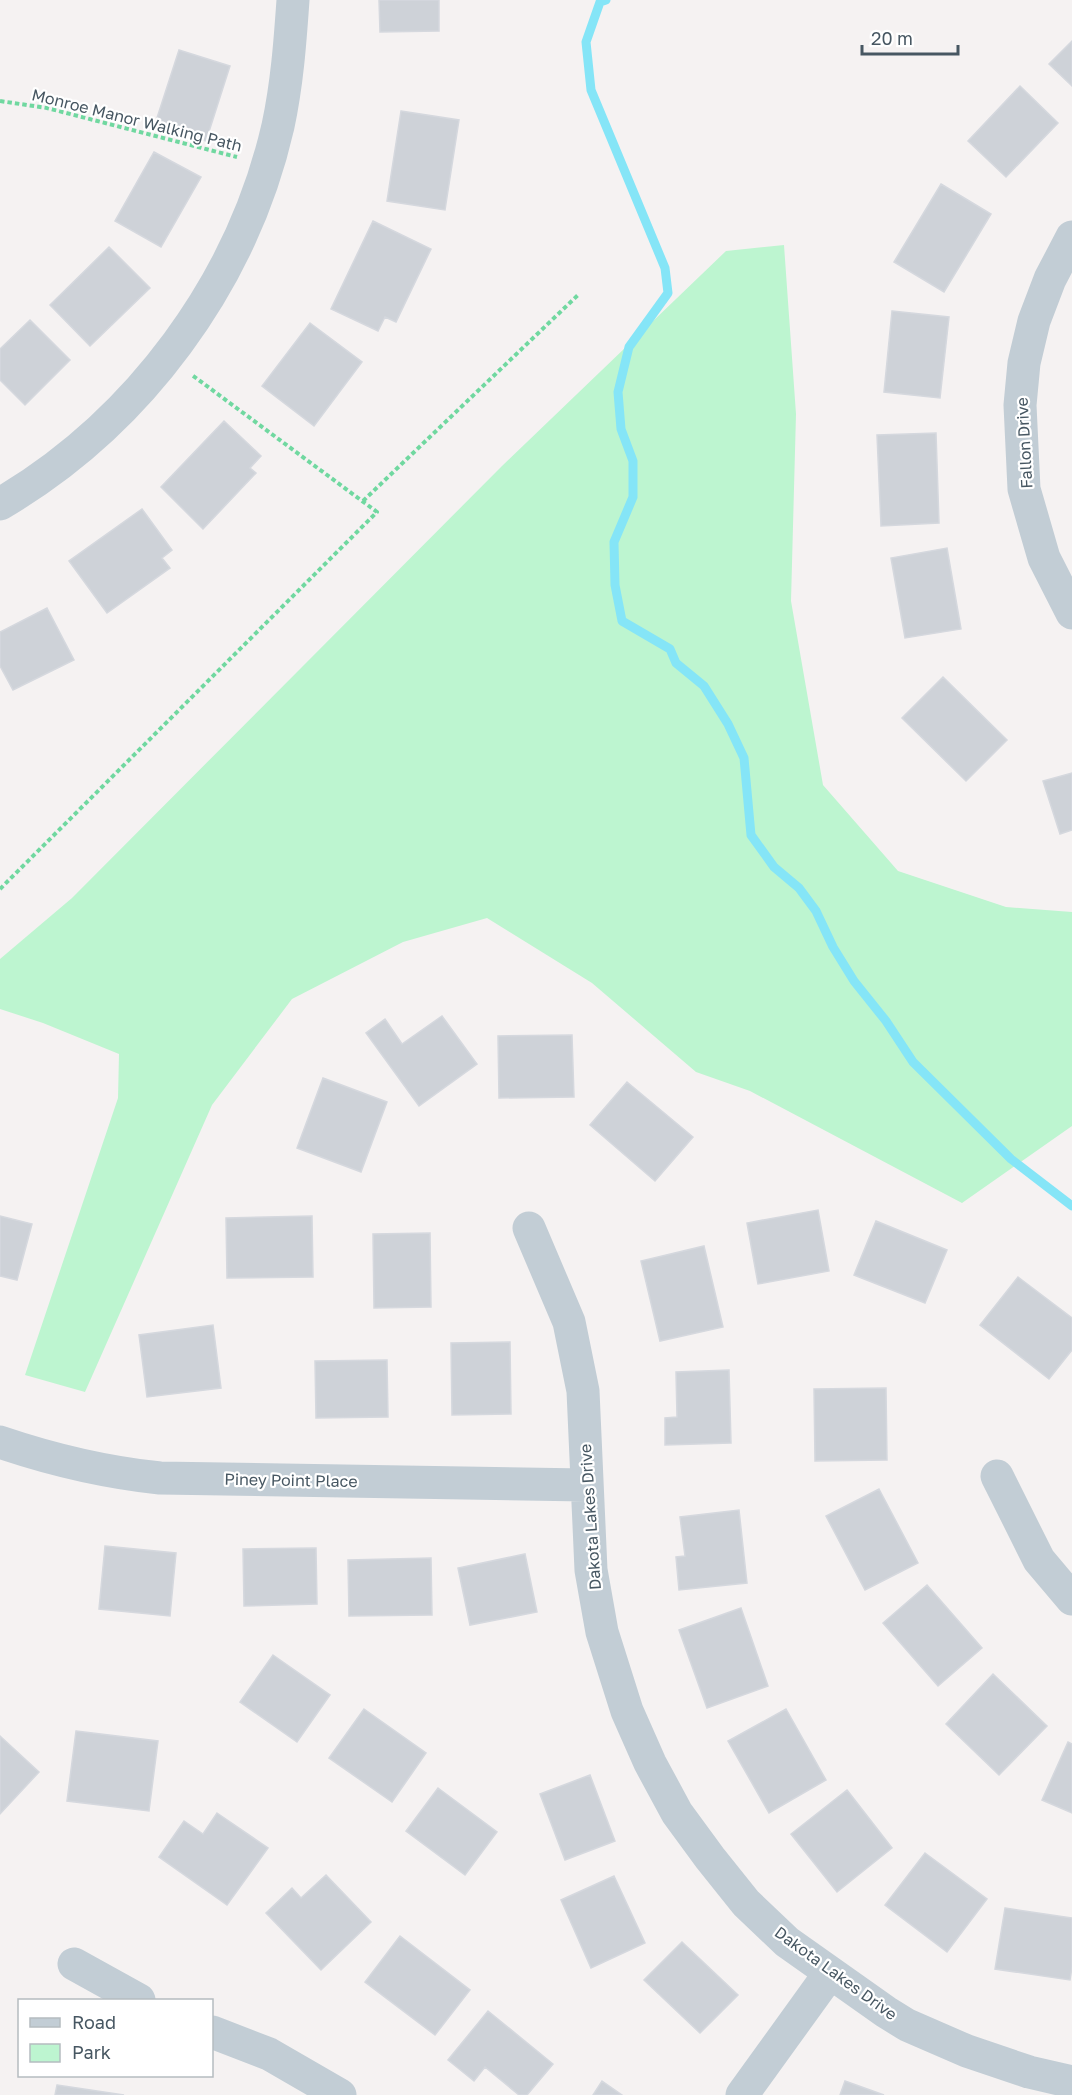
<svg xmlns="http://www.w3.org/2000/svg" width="1072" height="2095" font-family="'Golos Text',sans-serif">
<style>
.green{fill:#bdf5d0}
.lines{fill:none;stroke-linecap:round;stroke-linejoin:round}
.stream{stroke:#85e5f7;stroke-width:9}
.building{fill:#ced2d8;stroke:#d5d8de;stroke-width:1.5}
.path{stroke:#70d8a0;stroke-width:4;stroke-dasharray:4.5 3;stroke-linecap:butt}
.minor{stroke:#c2cdd5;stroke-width:33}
.labels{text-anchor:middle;stroke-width:4.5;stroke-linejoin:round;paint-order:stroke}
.street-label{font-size:16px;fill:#475762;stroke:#fff}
</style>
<rect width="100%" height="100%" fill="#f5f2f2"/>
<path class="green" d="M 784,245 L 796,414 L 791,601 L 823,785 L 898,871 L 1006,907 L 1072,912 L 1072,1126 L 962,1203 L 750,1091 L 696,1072 L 592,983 L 487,918 L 403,942 L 292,999 L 212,1105 L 85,1392 L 25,1375 L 118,1098 L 119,1054 L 43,1023 L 0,1009 L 0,959 L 72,898 L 502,466 L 726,251 Z"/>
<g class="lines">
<path class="stream" d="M 606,0 L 600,2 L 586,42 L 591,90 L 665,268 L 668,293 L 629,347 L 618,392 L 621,429 L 633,461 L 633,497 L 614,542 L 615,585 L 622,621 L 670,649 L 676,663 L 704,686 L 728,724 L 744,758 L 751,835 L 774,867 L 799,888 L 816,911 L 833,947 L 854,981 L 886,1021 L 913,1062 L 1011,1159 L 1072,1206"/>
</g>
<path class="building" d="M 379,0 L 439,0 L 439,31 L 380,32 Z
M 1072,41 L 1072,86 L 1049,64 Z
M 179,50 L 230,66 L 206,141 L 155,124 Z
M 1020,86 L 1058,123 L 1006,177 L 968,141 Z
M 401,111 L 459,120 L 445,210 L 387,201 Z
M 154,152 L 201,177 L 161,247 L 115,221 Z
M 941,184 L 991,214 L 944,292 L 894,262 Z
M 373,221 L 431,249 L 396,322 L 385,317 L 378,331 L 331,309 Z
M 109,247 L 150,288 L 90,346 L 50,305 Z
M 892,311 L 949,317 L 940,398 L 884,392 Z
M 30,320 L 70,360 L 25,405 L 0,380 L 0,349 Z
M 310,323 L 362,362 L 314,426 L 262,386 Z
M 224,421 L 261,456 L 250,468 L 256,473 L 203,529 L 161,487 Z
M 936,433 L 939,523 L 881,526 L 877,435 Z
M 142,509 L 172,550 L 162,558 L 170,568 L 107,613 L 69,561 Z
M 947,548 L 961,629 L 905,638 L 891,558 Z
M 47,608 L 74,660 L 13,690 L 0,666 L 0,632 Z
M 943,677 L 1007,740 L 966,781 L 902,718 Z
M 1072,773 L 1072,830 L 1060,834 L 1043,781 Z
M 442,1016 L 477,1064 L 419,1106 L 366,1033 L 385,1019 L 402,1044 Z
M 572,1035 L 574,1097 L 499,1098 L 498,1036 Z
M 323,1078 L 387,1102 L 361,1172 L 297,1148 Z
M 627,1082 L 693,1137 L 655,1181 L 590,1125 Z
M 818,1210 L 829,1271 L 758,1284 L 747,1223 Z
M 0,1216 L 32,1224 L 17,1280 L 0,1276 Z
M 312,1216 L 313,1277 L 227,1278 L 226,1218 Z
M 876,1221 L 947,1250 L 925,1303 L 854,1275 Z
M 430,1233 L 431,1307 L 374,1308 L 373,1234 Z
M 704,1246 L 723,1327 L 660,1341 L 641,1261 Z
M 1018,1277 L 1072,1318 L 1072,1350 L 1049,1379 L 980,1325 Z
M 213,1325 L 221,1388 L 147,1397 L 139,1335 Z
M 510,1342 L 511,1414 L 452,1415 L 451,1343 Z
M 387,1360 L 388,1417 L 316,1418 L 315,1361 Z
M 729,1370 L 731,1443 L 665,1445 L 665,1418 L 677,1417 L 676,1372 Z
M 886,1388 L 887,1460 L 815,1461 L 814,1389 Z
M 879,1489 L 918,1563 L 865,1590 L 826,1516 Z
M 739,1510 L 747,1583 L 679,1590 L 676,1557 L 685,1556 L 680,1517 Z
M 105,1546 L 176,1553 L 170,1616 L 99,1609 Z
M 316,1548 L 317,1604 L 244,1606 L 243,1549 Z
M 525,1554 L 537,1612 L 470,1625 L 458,1568 Z
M 431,1558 L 432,1615 L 349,1616 L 348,1560 Z
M 927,1585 L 982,1648 L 938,1686 L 883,1623 Z
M 741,1608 L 768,1686 L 707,1708 L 679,1630 Z
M 273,1655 L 330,1695 L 297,1742 L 240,1702 Z
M 993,1674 L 1047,1726 L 999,1775 L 946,1724 Z
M 364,1709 L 426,1753 L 392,1802 L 329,1758 Z
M 786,1709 L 826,1780 L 769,1813 L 728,1741 Z
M 76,1731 L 158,1741 L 149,1811 L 67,1801 Z
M 0,1736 L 39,1772 L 0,1814 Z
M 1068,1742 L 1072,1744 L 1072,1813 L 1042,1800 Z
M 590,1775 L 615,1841 L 565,1860 L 540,1794 Z
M 438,1788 L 497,1832 L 465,1875 L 406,1831 Z
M 847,1790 L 892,1848 L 837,1892 L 791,1834 Z
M 217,1813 L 268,1848 L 227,1905 L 159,1857 L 184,1821 L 203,1834 Z
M 925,1853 L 987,1899 L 947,1952 L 885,1905 Z
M 326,1875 L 371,1922 L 321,1970 L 266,1913 L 292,1888 L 301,1898 Z
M 614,1876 L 645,1943 L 591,1968 L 561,1900 Z
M 1005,1908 L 1072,1918 L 1072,1967 L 1070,1980 L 995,1969 Z
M 400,1936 L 470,1990 L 435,2035 L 365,1982 Z
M 682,1942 L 738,1995 L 700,2033 L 644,1980 Z
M 488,2011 L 553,2064 L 527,2095 L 519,2095 L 485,2067 L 474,2081 L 448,2060 Z
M 602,2081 L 622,2095 L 593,2095 Z
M 845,2081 L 884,2095 L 840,2095 Z
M 57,2085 L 124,2095 L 55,2095 Z"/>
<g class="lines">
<path class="path" d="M 0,101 L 47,108 L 237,157
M 363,501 L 578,295
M 0,889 L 377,512 L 192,375"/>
<path class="minor" d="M 1072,237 L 1050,279 L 1034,321 L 1024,363 L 1020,405 L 1024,489 L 1044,558 L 1072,613
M 0,504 C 138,423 242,283 278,126 C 287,84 290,43 293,0
M 529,1228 L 569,1322 L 583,1391 L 591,1570 L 602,1632 L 627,1711 L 650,1763 L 677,1813 L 710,1858 L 746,1903 L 787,1942 L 886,2012 L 907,2025 L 967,2051 L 1029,2072 L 1072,2082
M 0,1442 C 53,1460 104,1472 160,1478 L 586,1485
M 997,1476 L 1039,1560 L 1072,1599
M 74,1964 L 139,2000
M 212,2032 L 269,2054 L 340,2095
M 742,2095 L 830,1973"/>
</g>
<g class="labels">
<g class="street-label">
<text transform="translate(137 120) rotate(14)" y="6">Monroe Manor Walking Path</text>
<text transform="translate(1024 443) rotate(-93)" y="6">Fallon Drive</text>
<text transform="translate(291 1480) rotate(1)" y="6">Piney Point Place</text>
<text transform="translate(590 1517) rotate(-94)" y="6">Dakota Lakes Drive</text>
<text transform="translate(836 1973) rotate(36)" y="6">Dakota Lakes Drive</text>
</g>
</g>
<rect x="18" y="1999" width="195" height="78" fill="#ffffff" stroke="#b5bcc0" stroke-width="1.5"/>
<rect x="30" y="2018" width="30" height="9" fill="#c2cdd5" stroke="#b5bcc0" stroke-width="1.5"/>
<text x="72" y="2029" font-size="18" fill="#475762">Road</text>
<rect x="30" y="2044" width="30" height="18" fill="#bdf5d0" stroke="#b5bcc0" stroke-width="1.5"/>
<text x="72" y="2059" font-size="18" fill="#475762">Park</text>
<path d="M862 45v9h96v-9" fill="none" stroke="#475762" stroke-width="3"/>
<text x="871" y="45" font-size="18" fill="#475762" stroke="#ffffff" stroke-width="4.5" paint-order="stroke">20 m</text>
</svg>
